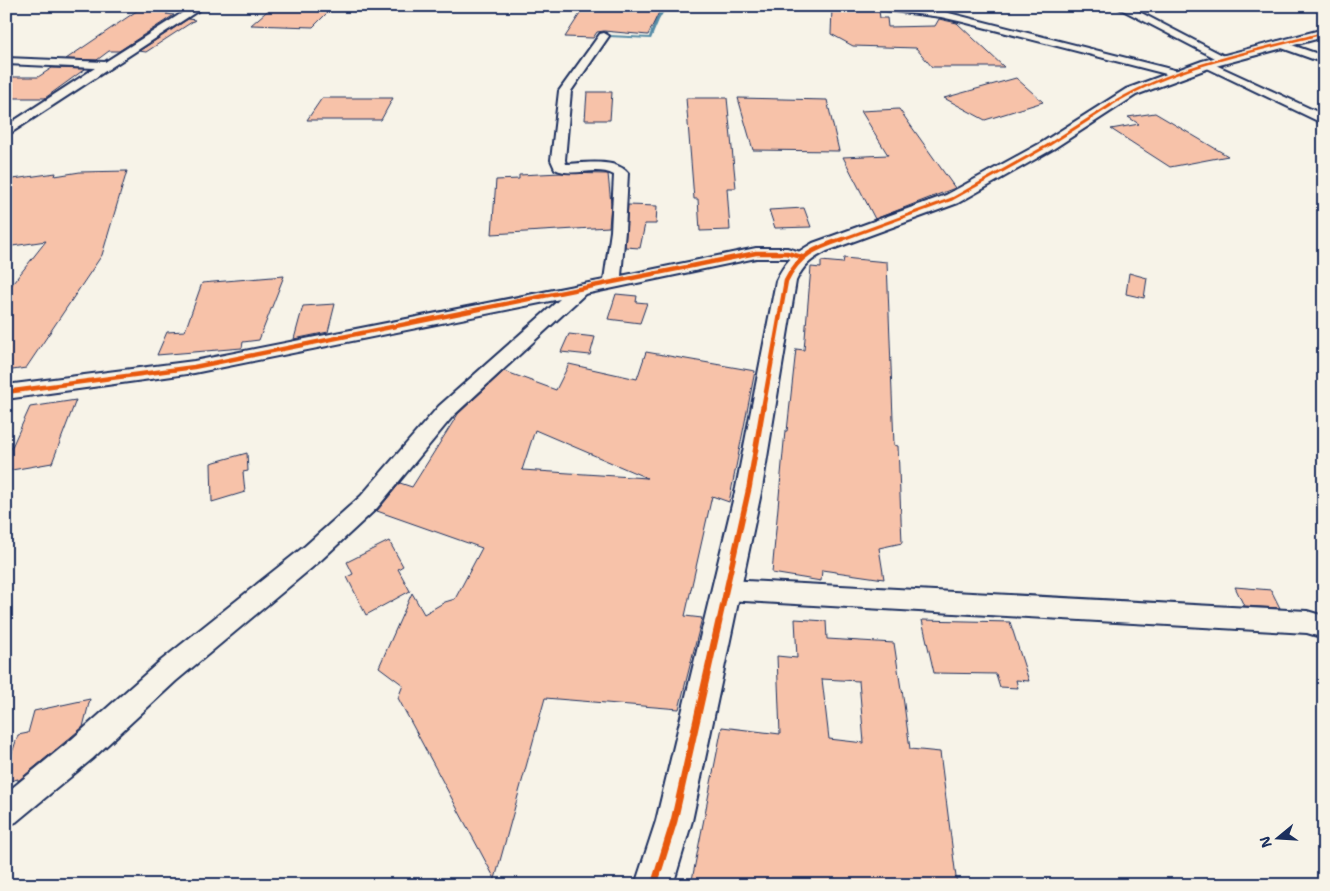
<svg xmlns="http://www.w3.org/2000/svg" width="1330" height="891" font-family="'Shantell Sans',sans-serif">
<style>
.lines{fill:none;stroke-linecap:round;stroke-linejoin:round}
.stream{fill:#548ba6;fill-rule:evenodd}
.building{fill:#f7c2a9;stroke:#1b2f5e;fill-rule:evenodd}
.minor-casing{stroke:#1b2f5e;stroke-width:4}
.tertiary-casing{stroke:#1b2f5e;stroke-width:4}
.minor{fill:#f7f3e8;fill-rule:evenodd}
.tertiary{fill:#f7f3e8;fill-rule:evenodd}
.cycleway-far4-casing{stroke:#f7f3e8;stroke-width:4.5}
.cycleway-far3-casing{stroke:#f7f3e8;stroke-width:5}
.cycleway-far2-casing{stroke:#f7f3e8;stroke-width:7}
.cycleway-far1-casing{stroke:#f7f3e8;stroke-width:9}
.cycleway-casing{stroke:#f7f3e8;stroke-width:10}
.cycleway-far4{stroke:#e8590c;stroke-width:2.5}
.cycleway-far3{stroke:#e8590c;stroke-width:3}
.cycleway-far2{stroke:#e8590c;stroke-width:4.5}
.cycleway-far1{stroke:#e8590c;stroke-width:5.5}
.cycleway{stroke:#e8590c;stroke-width:7}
</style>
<rect width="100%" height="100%" fill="#f7f3e8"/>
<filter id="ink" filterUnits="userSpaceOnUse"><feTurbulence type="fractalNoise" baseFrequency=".02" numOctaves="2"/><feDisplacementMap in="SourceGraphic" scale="10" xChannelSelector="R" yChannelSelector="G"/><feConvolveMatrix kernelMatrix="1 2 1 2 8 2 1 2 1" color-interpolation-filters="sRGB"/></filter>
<g filter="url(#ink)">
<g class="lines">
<path class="stream" d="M 664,6 L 667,6 L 659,20 L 651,39 L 609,37 L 607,36 L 609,35 L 649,37 L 655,20 Z
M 868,6 L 877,6 L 884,8 L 882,9 Z"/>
</g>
<path class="building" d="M 273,6 L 334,6 L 313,27 L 251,25 Z
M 585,6 L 662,6 L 648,35 L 604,31 L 597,32 L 593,38 L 565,37 Z
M 141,8 L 173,10 L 166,14 L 174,15 L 119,51 L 109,51 L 97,60 L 66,59 Z
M 832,8 L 879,11 L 880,18 L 887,18 L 888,27 L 935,26 L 939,19 L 957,23 L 1004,67 L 932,67 L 916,48 L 853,46 L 831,34 Z
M 188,19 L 195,20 L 146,52 L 139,51 Z
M 52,68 L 85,69 L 45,98 L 6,98 L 6,77 L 38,77 Z
M 1016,78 L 1043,102 L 985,120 L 944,98 Z
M 587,92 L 612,92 L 610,120 L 585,120 Z
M 322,98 L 393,98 L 381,120 L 307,120 Z
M 686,98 L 727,98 L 736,188 L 727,188 L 730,230 L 700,231 L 698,199 L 694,199 Z
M 738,98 L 827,100 L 839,151 L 753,150 Z
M 899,109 L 955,188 L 875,219 L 843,157 L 888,155 L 861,111 Z
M 1155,113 L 1228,156 L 1170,167 L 1111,129 L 1139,124 L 1128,117 Z
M 127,171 L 102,255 L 26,368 L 6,371 L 6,292 L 46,241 L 6,247 L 6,180 L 56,173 L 55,176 L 80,172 Z
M 561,173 L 608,174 L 611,204 L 609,227 L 492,234 L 496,180 L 519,179 L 519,175 Z
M 628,205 L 657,206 L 656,224 L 645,224 L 640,248 L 625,247 Z
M 804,208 L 811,227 L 775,228 L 769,210 Z
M 844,258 L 887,262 L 894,445 L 898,446 L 902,543 L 879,548 L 884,579 L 822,570 L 821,581 L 772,573 L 785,431 L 787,431 L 796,349 L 804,350 L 811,267 L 821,268 L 821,261 L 843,263 Z
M 1129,273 L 1147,278 L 1144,298 L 1126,294 Z
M 284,276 L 259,340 L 243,342 L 242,348 L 157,355 L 167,332 L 185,331 L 202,283 Z
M 616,294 L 637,296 L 636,302 L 647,303 L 640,323 L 608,319 Z
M 335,304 L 328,332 L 294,339 L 303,306 Z
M 569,334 L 595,337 L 590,355 L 561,352 Z
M 646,352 L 755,371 L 729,502 L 712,496 L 685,616 L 702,618 L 679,709 L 545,698 L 495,879 L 398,698 L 403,685 L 379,667 L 412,593 L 424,614 L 445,602 L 455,599 L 482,548 L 377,511 L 400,483 L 412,487 L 458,414 L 504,371 L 556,390 L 569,364 L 637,379 ZM 535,430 L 647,478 L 522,470 Z
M 76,400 L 52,463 L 6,471 L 6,450 L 11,449 L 30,407 Z
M 247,453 L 248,471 L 243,472 L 245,492 L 212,502 L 211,463 Z
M 389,541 L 403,566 L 398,569 L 410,591 L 366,615 L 347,577 L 353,574 L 347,562 Z
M 1235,587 L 1271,590 L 1280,608 L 1244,606 Z
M 795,619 L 826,621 L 827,639 L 894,643 L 901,689 L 902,689 L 910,749 L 940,752 L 957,885 L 691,885 L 722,727 L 780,734 L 777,656 L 797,658 ZM 822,679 L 859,681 L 864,743 L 829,739 Z
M 922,620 L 1010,622 L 1029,681 L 1016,680 L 1018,688 L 1000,687 L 996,674 L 934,673 Z
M 90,699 L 83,727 L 18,781 L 18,779 L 6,782 L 6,771 L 18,735 L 28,733 L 34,711 Z"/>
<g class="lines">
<g class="minor-casing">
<path id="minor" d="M 193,6 L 205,6 L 6,136 L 6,126 L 95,68 L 6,64 L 6,58 L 105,62 Z
M 872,6 L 902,6 L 941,11 L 1182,72 L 1184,74 L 1178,77 L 963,22 L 941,17 L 877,9 Z
M 1115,6 L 1128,6 L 1230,59 L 1229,61 L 1221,61 Z
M 604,33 L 609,36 L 571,91 L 565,160 L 566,164 C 583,163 616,158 628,173 L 625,231 L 621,276 L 756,248 L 787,248 L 807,254 L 810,257 L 807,260 L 802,262 L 787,258 L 756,258 L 585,294 L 453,416 L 377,508 L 321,560 L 176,681 L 92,759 L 16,822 L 6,826 L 6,793 L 72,739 L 158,663 L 305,546 L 361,496 L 439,406 L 560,299 L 194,373 L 6,399 L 6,385 L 194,361 L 604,280 L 611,231 L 614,175 C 596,165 573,178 555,169 L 551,160 L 559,91 L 600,34 Z
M 1280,41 L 1324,56 L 1324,63 L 1276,46 L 1275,44 L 1276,42 Z
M 1207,61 L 1324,115 L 1324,124 L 1203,66 L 1202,64 Z
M 727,580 L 1307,611 L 1324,616 L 1324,638 L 1307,633 L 727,600 L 719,597 L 715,590 L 719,583 Z"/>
</g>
<g class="tertiary-casing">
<path id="tertiary" d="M 1324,29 L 1324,37 L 1212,67 L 1136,95 L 1053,149 L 958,203 L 827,251 C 812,259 803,265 796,281 L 762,488 L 692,821 L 673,885 L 635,885 L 656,821 L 736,488 L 776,281 C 786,260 794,254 813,243 L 946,195 L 1041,143 L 1126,89 L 1202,61 Z"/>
</g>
<use href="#minor" class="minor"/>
<use href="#tertiary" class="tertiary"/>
<g class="cycleway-far4-casing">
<path id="cycleway-far4" d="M 1109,106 C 1171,66 1253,52 1324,33"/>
</g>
<g class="cycleway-far3-casing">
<path id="cycleway-far3" d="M 840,240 L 952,199 L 1047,146 L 1111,105"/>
</g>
<g class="cycleway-far2-casing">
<path id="cycleway-far2" d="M 6,392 L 194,367 L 756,253 L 787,253 L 802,257
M 763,409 L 786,281 C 799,254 816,248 843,239"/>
</g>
<g class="cycleway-far1-casing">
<path id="cycleway-far1" d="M 719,622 L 749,488 L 763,407"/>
</g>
<g class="cycleway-casing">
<path id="cycleway" d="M 654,885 L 674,821 L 719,621"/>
</g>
<use href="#cycleway-far4" class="cycleway-far4"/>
<use href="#cycleway-far3" class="cycleway-far3"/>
<use href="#cycleway-far2" class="cycleway-far2"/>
<use href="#cycleway-far1" class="cycleway-far1"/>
<use href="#cycleway" class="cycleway"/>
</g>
</g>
<rect width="1330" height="891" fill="none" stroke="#f7f3e8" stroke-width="25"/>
<rect x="12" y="12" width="1305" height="866" fill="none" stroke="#1b2f5e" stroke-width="2" filter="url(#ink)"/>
<g transform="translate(1278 838) rotate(252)" stroke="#f7f3e8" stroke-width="4" paint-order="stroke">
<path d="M0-4L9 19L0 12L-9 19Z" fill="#1b2f5e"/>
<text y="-8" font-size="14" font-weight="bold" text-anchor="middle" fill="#1b2f5e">N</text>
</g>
</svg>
